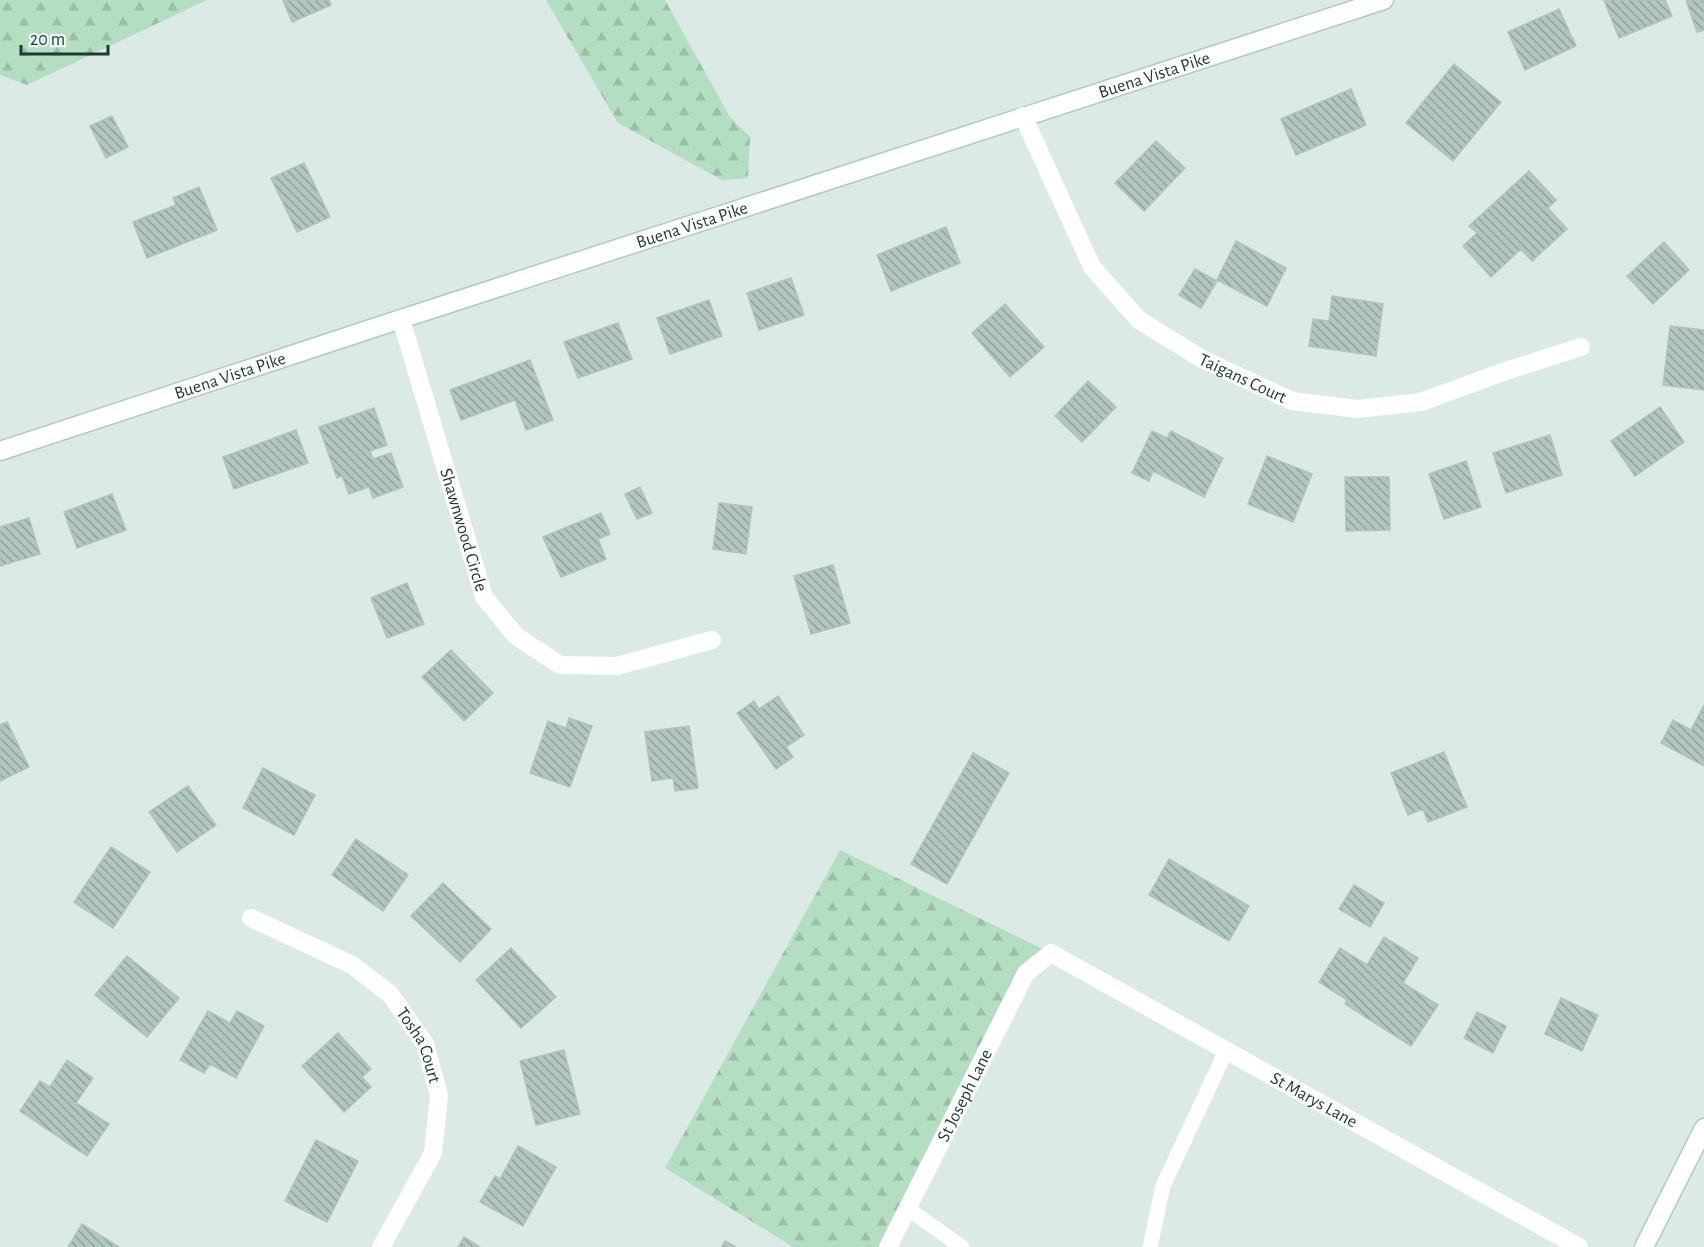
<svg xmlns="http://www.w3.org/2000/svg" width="1704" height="1247" font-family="'Alegreya Sans',sans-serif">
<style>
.forest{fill:url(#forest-firs)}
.building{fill:url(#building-back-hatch);stroke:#aec4bc;stroke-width:1.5}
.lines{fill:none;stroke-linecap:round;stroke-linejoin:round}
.secondary-casing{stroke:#afcbc2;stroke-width:21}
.lane{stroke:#fff;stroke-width:15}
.street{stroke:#fff;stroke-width:18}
.secondary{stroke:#fff;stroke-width:18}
.labels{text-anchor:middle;stroke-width:6;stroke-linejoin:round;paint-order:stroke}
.street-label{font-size:18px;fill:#1d3a34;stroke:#edf7f2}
</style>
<defs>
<pattern id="forest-firs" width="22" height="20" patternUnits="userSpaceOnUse" patternTransform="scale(1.5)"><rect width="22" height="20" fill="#b3dec1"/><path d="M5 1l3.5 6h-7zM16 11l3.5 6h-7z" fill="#9abfa6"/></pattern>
<pattern id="building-back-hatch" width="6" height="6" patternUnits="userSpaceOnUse" patternTransform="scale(1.5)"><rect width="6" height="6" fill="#b2c5be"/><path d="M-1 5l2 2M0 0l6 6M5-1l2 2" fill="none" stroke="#90a19b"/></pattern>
</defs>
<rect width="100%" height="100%" fill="#dceae5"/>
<path class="forest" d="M 0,0 L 207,0 L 27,85 L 0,75 Z
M 546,0 L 665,0 L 730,117 L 750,137 L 748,178 L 722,180 L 618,123 Z
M 840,850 L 1051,953 L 1026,973 L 888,1247 L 793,1247 L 665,1168 Z"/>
<path class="building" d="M 283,0 L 329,0 L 331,5 L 292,22 Z
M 1604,0 L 1665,0 L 1672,16 L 1619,38 Z
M 1686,0 L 1704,0 L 1704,30 L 1697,32 Z
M 1559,9 L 1576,46 L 1525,70 L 1508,32 Z
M 1454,64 L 1501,102 L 1453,161 L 1406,123 Z
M 1351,89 L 1366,125 L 1296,155 L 1281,119 Z
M 112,116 L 128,147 L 106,158 L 90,126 Z
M 1156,141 L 1185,168 L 1144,211 L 1115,183 Z
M 304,163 L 330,217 L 297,232 L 271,178 Z
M 1529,171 L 1556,200 L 1548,208 L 1567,229 L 1532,261 L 1521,249 L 1491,277 L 1463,246 L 1477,233 L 1469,226 Z
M 199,187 L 217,230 L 147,258 L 133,222 L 176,205 L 173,198 Z
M 946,227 L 960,263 L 891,291 L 877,255 Z
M 1236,241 L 1286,268 L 1267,306 L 1217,280 Z
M 1664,242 L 1689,270 L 1653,304 L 1627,276 Z
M 1195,269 L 1217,281 L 1201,308 L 1179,295 Z
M 791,278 L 804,315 L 759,330 L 747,293 Z
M 1332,296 L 1383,304 L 1376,356 L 1309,346 L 1313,319 L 1329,321 Z
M 709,300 L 722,336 L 670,354 L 657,318 Z
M 1005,304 L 1044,347 L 1010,377 L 972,333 Z
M 618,323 L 632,359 L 578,378 L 564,342 Z
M 1670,326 L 1704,330 L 1704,390 L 1663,385 Z
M 530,360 L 553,420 L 526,430 L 515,400 L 461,420 L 450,390 Z
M 1088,381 L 1116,407 L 1082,442 L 1055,416 Z
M 1660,407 L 1684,442 L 1635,476 L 1611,441 Z
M 374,408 L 387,445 L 370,451 L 373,459 L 391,453 L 403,487 L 373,498 L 369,487 L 349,494 L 342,476 L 337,478 L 319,427 Z
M 296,430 L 308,463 L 234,489 L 223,457 Z
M 1152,431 L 1167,438 L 1171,431 L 1223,458 L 1204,497 L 1153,471 L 1149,481 L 1132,473 Z
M 1550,435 L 1562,475 L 1506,493 L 1493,453 Z
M 1267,456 L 1312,474 L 1293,522 L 1248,504 Z
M 1466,461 L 1481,507 L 1444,519 L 1429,474 Z
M 1345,477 L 1389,477 L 1390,530 L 1346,531 Z
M 640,487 L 652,513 L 637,519 L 625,494 Z
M 112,494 L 126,530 L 77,548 L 64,512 Z
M 719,503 L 752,507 L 746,554 L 713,549 Z
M 601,513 L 610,534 L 598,539 L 606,559 L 561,577 L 543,537 Z
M 29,518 L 40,554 L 0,566 L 0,527 Z
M 833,565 L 850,623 L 811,634 L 794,576 Z
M 407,583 L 424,624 L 387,638 L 371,598 Z
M 451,650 L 493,693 L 464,721 L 422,677 Z
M 778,696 L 804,735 L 786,747 L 793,757 L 776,769 L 737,713 L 754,701 L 759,709 Z
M 1704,705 L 1704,766 L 1661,743 L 1673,720 L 1691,730 Z
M 569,718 L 592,726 L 570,787 L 530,773 L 548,721 L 566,728 Z
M 7,722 L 29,767 L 0,781 L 0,725 Z
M 689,726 L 698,788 L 675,791 L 673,778 L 652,781 L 645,732 Z
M 1444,752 L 1467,807 L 1428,822 L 1423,809 L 1408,815 L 1391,773 Z
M 973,753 L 1009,773 L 947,884 L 911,864 Z
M 263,768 L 315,795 L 294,835 L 243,808 Z
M 188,786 L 216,825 L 177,852 L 149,812 Z
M 356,839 L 408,875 L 383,911 L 332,875 Z
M 111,847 L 150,872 L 113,928 L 74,902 Z
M 1169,859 L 1249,906 L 1229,941 L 1149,895 Z
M 443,883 L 491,929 L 460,962 L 411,916 Z
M 1354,885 L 1384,903 L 1370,927 L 1339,909 Z
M 1384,937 L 1418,958 L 1403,983 L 1438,1005 L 1411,1046 L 1345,1004 L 1347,1000 L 1319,982 L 1340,948 L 1367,965 Z
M 511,948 L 556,997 L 521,1028 L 476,980 Z
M 127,956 L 179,998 L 147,1037 L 95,995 Z
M 1561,998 L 1598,1015 L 1582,1051 L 1545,1034 Z
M 208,1011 L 230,1023 L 237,1011 L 264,1026 L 236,1078 L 210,1064 L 204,1073 L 180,1060 Z
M 1477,1012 L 1506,1026 L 1493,1053 L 1464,1038 Z
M 338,1033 L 371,1069 L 362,1077 L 371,1087 L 344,1112 L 302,1066 Z
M 564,1050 L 580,1114 L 536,1125 L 520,1061 Z
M 67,1060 L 93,1078 L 76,1103 L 109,1124 L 87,1156 L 20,1111 L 40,1081 L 50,1087 Z
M 316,1140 L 358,1161 L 327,1222 L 285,1201 Z
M 518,1146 L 556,1167 L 523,1226 L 480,1202 L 495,1176 L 500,1179 Z
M 82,1224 L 119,1247 L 68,1247 Z
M 464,1237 L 480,1247 L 458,1247 Z
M 725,1241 L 736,1247 L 722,1247 Z"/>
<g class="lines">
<g class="secondary-casing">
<g id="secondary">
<path id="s5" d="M 0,451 L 401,319 L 1384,0"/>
<path d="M 1644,1247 L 1704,1128"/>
</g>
</g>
<path class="lane" d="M 907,1208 L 962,1247
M 1150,1247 L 1163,1186 L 1226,1051"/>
<g class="street">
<path id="s1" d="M 1023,116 L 1092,267 L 1139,320 L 1202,359 L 1292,401 L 1358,409 L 1421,402 L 1503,372 L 1581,347"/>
<path id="s2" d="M 401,319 L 484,597 L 516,636 L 560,665 L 617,666 L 712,640"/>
<path id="s3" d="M 251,918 L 352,965 L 390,994 L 425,1044 L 439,1095 L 433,1153 L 381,1247"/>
<path id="s4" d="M 888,1247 L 1026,973 L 1051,953 L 1579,1247"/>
</g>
<use href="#secondary" class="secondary"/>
</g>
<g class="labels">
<g class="street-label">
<text dy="6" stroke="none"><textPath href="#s5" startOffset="1214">Buena Vista Pike</textPath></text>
<text dy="6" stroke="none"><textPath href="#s5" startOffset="728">Buena Vista Pike</textPath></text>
<text dy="6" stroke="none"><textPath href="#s5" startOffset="242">Buena Vista Pike</textPath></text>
<text dy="6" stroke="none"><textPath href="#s1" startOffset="356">Taigans Court</textPath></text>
<text dy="6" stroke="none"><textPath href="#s2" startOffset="220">Shawnwood Circle</textPath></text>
<text dy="6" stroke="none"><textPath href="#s3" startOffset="219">Tosha Court</textPath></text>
<text dy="6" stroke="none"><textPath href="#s4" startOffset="170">St Joseph Lane</textPath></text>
<text dy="6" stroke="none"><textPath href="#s4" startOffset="640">St Marys Lane</textPath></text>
</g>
</g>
<path d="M21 45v9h87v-9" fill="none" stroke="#1d3a34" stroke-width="3"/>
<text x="30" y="45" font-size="18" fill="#1d3a34" stroke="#edf7f2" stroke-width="4.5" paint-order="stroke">20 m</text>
</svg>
